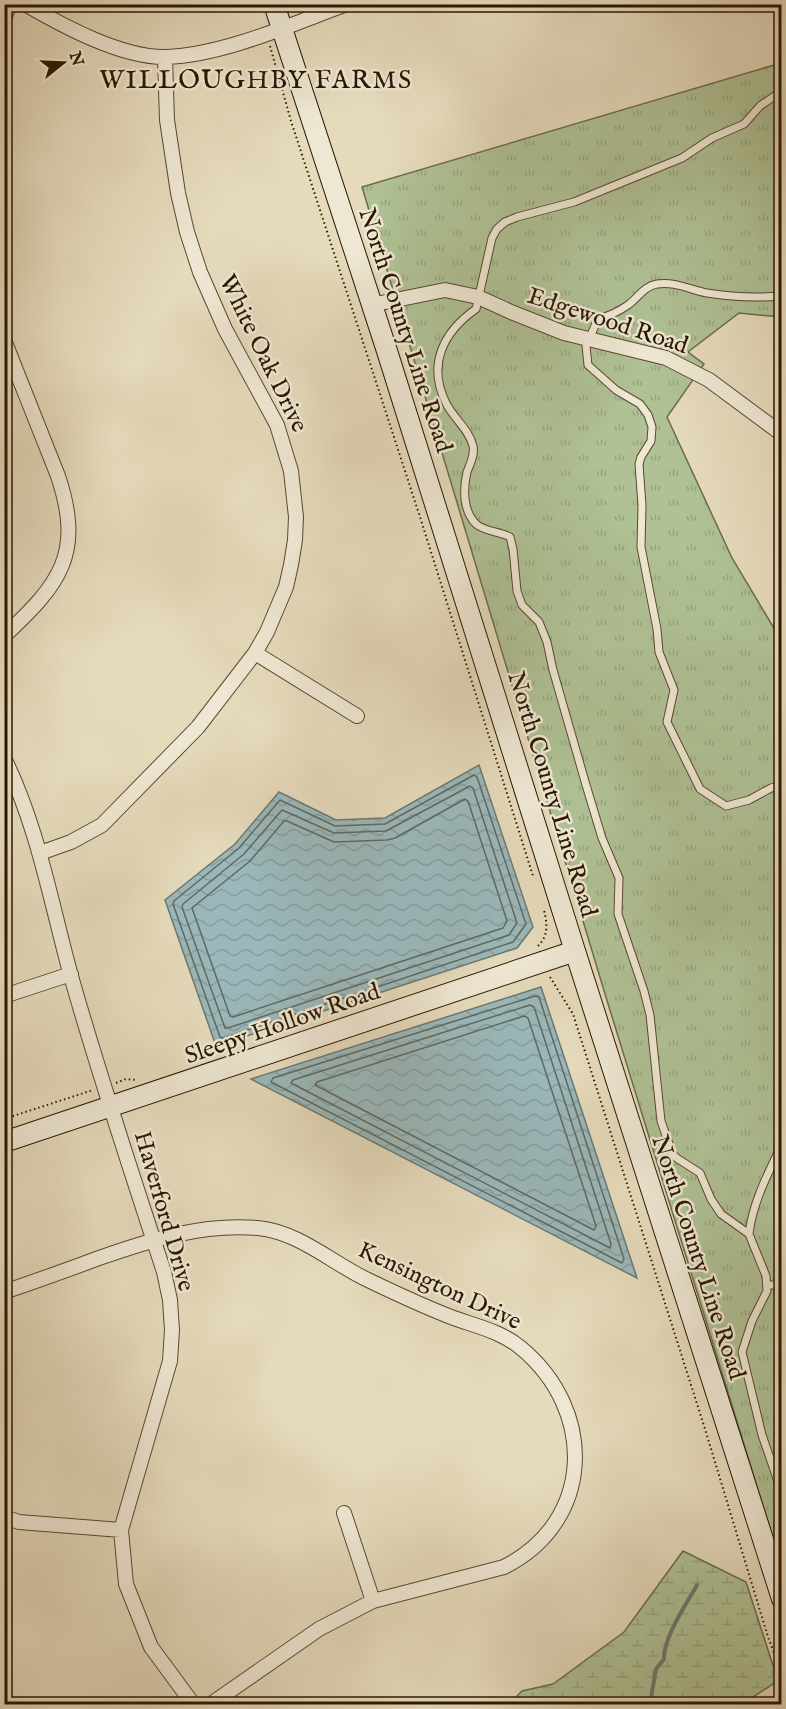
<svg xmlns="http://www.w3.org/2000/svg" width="786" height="1709" font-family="'IM FELL English',serif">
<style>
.grass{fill:url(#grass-tufts);stroke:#6c6c4a;stroke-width:1.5}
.wetland{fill:url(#wetland-marsh);stroke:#6c6c4a;stroke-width:1.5}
.water{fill:url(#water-waves);stroke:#6d7870;stroke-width:1.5}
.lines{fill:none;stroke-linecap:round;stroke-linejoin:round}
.shore{stroke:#62685e;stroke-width:1.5}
.stream{stroke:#6d7870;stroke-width:4}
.lane-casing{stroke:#59482f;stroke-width:9}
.street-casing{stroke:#59482f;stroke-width:16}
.secondary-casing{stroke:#2a1700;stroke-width:22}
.path{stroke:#2a1700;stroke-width:2;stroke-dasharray:1.5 3;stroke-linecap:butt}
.lane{stroke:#eee7d3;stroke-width:7}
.street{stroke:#eee7d3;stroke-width:14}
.secondary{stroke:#eee7d3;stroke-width:20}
.labels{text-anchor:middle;stroke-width:5;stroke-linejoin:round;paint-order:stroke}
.street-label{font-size:24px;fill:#2a1700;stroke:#eee7d3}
.neighbourhood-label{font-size:26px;letter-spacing:1.5px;fill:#2a1700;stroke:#eee7d3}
</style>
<defs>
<pattern id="grass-tufts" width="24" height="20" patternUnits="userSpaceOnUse" patternTransform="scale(1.5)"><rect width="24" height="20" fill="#afc195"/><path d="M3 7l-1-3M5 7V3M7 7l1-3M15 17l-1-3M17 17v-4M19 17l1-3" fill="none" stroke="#97a57f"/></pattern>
<pattern id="wetland-marsh" width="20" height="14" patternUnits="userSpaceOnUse" patternTransform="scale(1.5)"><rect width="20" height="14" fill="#afc195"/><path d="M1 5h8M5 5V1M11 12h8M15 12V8" fill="none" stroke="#97a57f"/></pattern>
<pattern id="water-waves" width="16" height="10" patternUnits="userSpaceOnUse" patternTransform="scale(1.5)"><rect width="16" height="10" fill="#9ab8bb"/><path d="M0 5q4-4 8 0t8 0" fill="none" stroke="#859d9f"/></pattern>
</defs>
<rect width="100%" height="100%" fill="#e5dabc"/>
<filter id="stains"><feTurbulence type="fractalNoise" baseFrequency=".00333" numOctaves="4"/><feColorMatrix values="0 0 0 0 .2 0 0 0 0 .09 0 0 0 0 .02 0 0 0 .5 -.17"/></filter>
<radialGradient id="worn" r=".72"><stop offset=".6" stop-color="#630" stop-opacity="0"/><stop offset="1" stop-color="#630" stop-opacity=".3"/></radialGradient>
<path class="grass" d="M 781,63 L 781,317 L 739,313 L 688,352 L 704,364 L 667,417 L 732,558 L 781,640 L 781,1564 L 605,994 L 362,187 Z"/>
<path class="wetland" d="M 683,1551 L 746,1582 L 778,1681 L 742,1704 L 533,1704 L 514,1699 L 522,1691 L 553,1684 L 624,1632 Z"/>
<path class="water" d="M 479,765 L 533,927 L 517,948 L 216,1046 L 165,900 L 235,844 L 279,792 L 336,820 L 385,818 Z
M 541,987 L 637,1278 L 251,1079 Z"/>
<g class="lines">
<path class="shore" d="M 474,775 L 477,777 L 526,924 L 513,942 L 223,1038 L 220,1037 L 173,904 L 174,901 L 239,848 L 280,800 L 335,826 L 385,824 Z
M 470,786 L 473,788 L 517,923 L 509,935 L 228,1028 L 225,1028 L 182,907 L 183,904 L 244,854 L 282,810 L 334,833 L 386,831 Z
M 465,799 L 468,801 L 507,921 L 503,928 L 233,1017 L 230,1016 L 192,908 L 250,861 L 284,821 L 287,821 L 334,842 L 387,840 L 395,838 Z
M 535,996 L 539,997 L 624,1259 L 622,1263 L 271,1082 L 273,1078 Z
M 530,1005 L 534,1007 L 611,1244 L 610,1248 L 291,1083 L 293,1080 Z
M 524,1016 L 528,1018 L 596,1226 L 594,1230 L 315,1085 L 317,1082 Z"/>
<path class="stream" d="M 650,1704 L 656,1669 L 664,1659 C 663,1638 687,1603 697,1585"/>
<g class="lane-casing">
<path id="lane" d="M 782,91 L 760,106 L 744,124 L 712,138 L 682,158 L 574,202 L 517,217 L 505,222 L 497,229 L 492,238 L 476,309 C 443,332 427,365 446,403 C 453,418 469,429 473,446 C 475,455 470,464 467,472 C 463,489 463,511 476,524 C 485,532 499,531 510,537 L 513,549 L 517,591 L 522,605 L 539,622 L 547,642 L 553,670 L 586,785 L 602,838 L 619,878 L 618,914 L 644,991 L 650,1015 L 661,1121 L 669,1144 L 672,1154 L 678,1159 L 700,1173 L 711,1199 L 721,1214 L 749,1234 L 766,1276 L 767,1291 L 752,1321 L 742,1352 L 762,1435 L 782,1493
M 782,296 C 756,298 732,297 707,293 C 691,290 674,281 657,284 C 644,286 638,298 628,305 C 618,312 609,316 598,319 L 586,346 L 588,365 L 616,390 L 640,404 L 648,415 L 652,427 L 651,441 L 641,457 L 639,464 L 642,505 L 641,547 L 657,629 L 659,652 L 674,690 L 667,722 L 700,789 L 726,806 L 749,800 L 771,788 L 782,785
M 749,1234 C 753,1201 768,1174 782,1144
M 767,1285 L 782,1285"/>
</g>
<g class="street-casing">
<path id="street" d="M 25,4 C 63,26 122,58 166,57 C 224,55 292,24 347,4
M 4,18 L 10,4
M 371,305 L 445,290 L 478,297 L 511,312 L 564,333 L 666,358 L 709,380 L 782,434
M 4,340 L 58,476 C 84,554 60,584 4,636
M 255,653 L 357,716
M 4,758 C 38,827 51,903 71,976 C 99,1075 132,1174 164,1272 L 170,1300 L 172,1330 L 170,1361 L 121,1530 L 126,1584 L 151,1647 L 193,1704
M 40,853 L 71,842 L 102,825 L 198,727 L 255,653 L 267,632 L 286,587 L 291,565 L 295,540 L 296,517 L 291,471 L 277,425 L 225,329 L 200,272 L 187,232 L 178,193 L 167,120 L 165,57
M 4,996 L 71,974
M 4,1292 C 36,1281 67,1270 99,1258 C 151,1240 202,1223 258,1228 C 299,1232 332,1263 368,1280 C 395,1293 423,1306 451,1317 C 475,1326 501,1331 521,1348 C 596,1410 595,1521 504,1567 L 373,1601 L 319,1629 L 211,1704
M 344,1513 L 373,1601
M 4,1517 L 19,1522 L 121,1530"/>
</g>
<g class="secondary-casing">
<path id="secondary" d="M 274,4 L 387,351 L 575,951 L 782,1599
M 4,1142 L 575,951"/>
</g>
<path class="path" d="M 270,46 L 291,121 L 420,517 L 533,876
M 538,946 C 549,935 547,923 544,910
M 550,977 L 573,1014 L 705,1429 L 768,1637 L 782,1673
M 116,1083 L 126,1079 L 136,1080
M 4,1119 L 93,1090
M 776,1704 L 782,1701"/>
<use href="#lane" class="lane"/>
<use href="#street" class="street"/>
<use href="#secondary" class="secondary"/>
</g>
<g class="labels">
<g class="street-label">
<text transform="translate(608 320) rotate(18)" y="8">Edgewood Road</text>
<text transform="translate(406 330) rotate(72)" y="8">North County Line Road</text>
<text transform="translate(264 353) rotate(64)" y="8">White Oak Drive</text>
<text transform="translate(553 794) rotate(73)" y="8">North County Line Road</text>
<text transform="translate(282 1023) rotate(-19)" y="8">Sleepy Hollow Road</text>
<text transform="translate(165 1211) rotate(74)" y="8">Haverford Drive</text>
<text transform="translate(699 1257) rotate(72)" y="8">North County Line Road</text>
<text transform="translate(440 1285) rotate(25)" y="8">Kensington Drive</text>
</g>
<g class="neighbourhood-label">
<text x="256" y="88">WILLOUGHBY FARMS</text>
</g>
</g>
<rect width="786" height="1709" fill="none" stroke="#e5dabc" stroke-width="24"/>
<rect x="6" y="6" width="774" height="1697" fill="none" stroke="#2a1700" stroke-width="3"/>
<rect x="12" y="12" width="762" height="1685" fill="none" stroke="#2a1700" stroke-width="1.5"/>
<g transform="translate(63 63) rotate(72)" stroke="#eee7d3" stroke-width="4.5" paint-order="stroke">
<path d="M0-4.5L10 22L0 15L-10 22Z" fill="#2a1700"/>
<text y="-9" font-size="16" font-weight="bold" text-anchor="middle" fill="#2a1700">N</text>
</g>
<rect width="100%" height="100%" filter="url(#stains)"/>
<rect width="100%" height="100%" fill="url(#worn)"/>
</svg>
